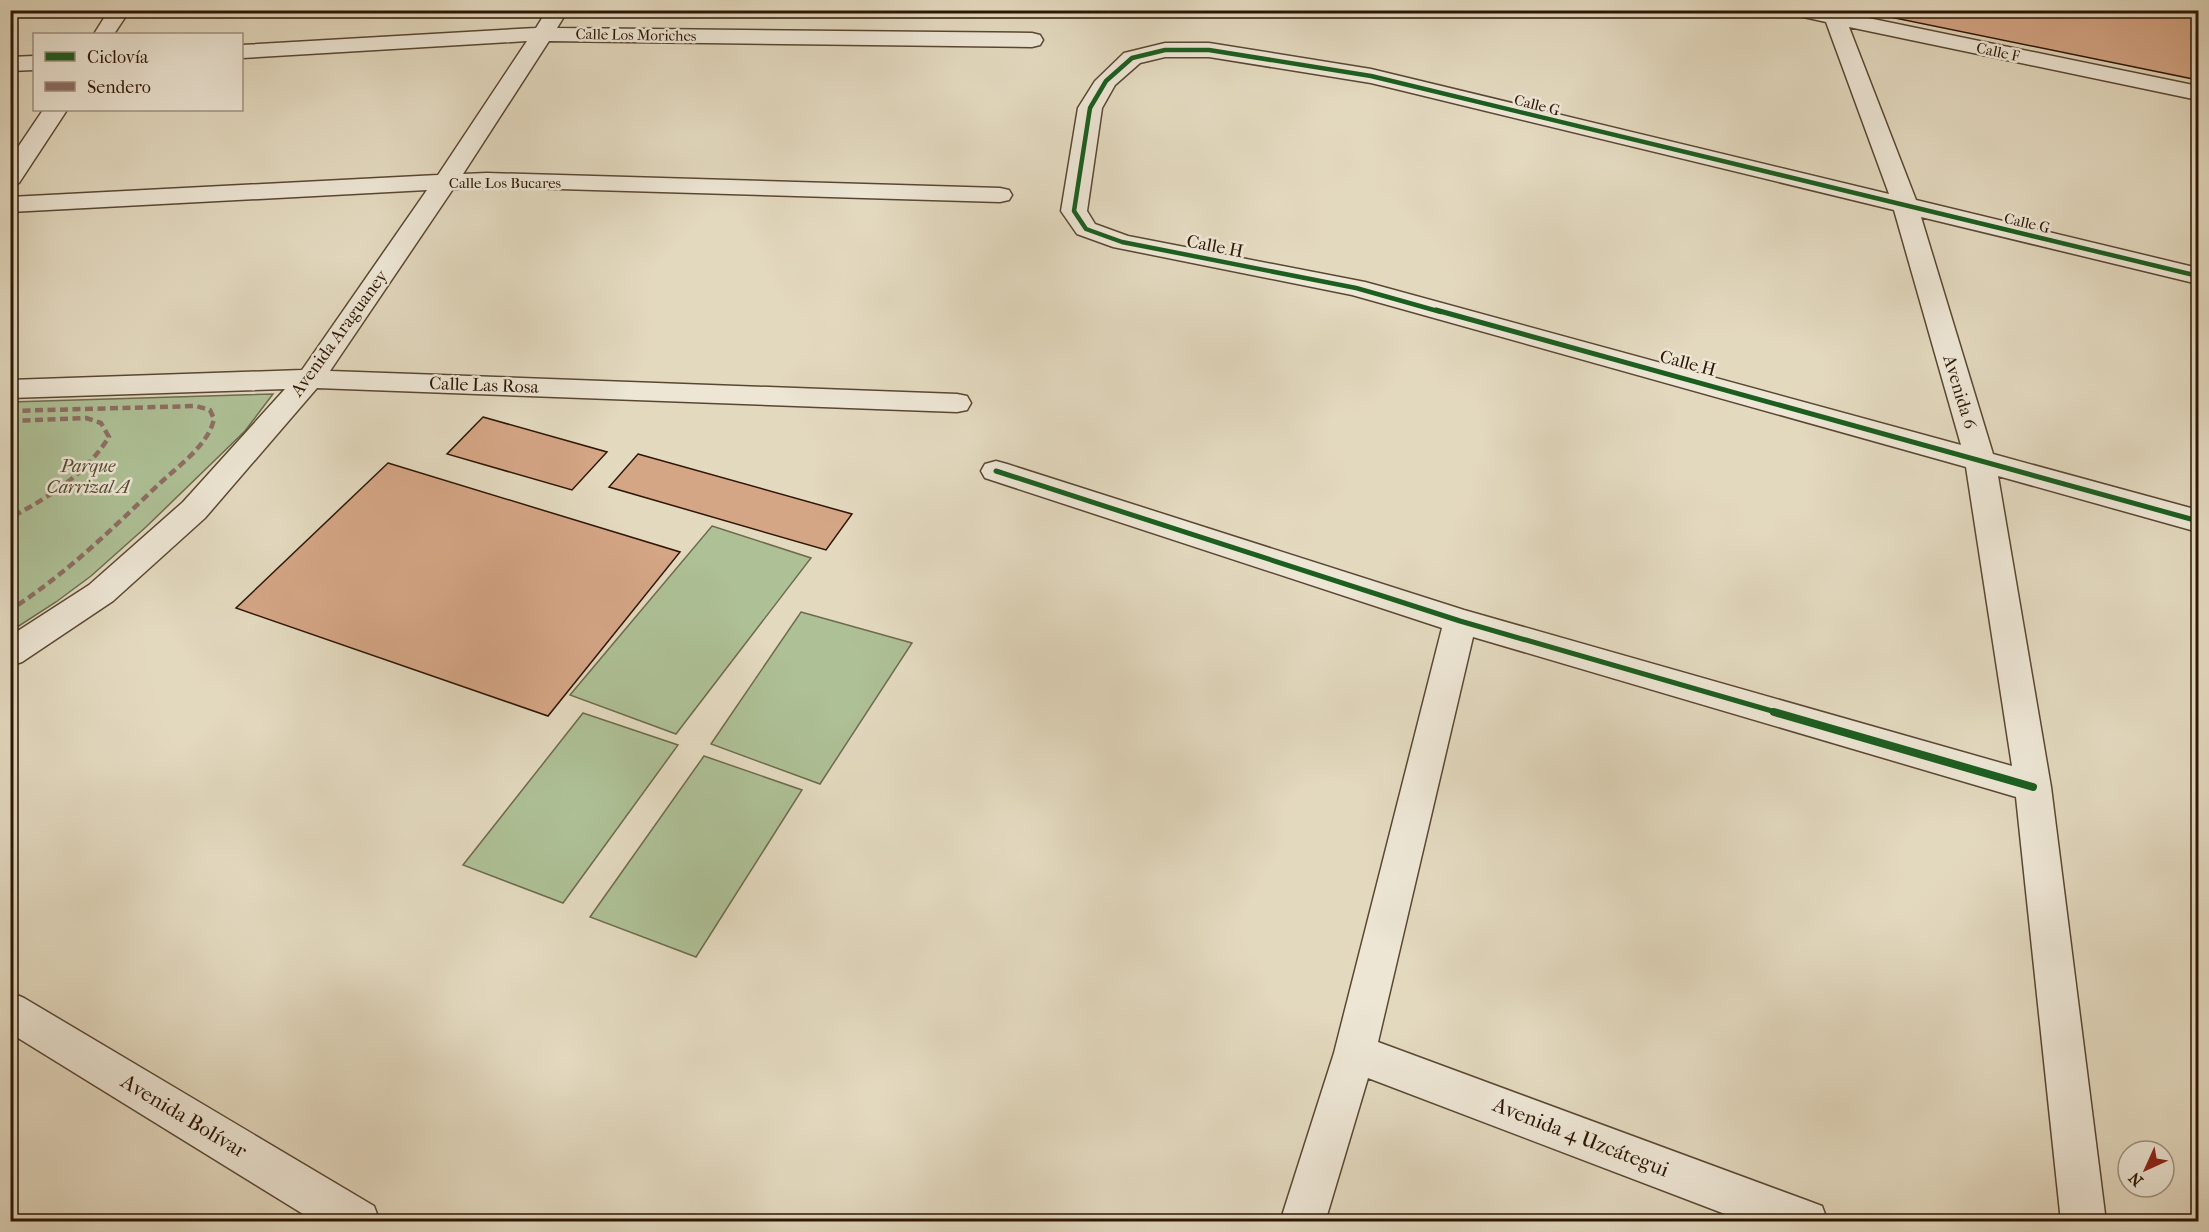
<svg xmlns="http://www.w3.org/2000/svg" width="2209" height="1232" font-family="'IM FELL French Canon',serif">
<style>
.green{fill:#aec096;stroke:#6e6b4d;stroke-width:1.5}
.building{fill:#d5a686;stroke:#2d1604;stroke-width:1.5}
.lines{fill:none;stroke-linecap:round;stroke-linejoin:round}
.minor-casing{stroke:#5a4733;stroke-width:3}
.minor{fill:#ede6d5;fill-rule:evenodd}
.quiet{stroke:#8d6e63;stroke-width:4.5;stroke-dasharray:8 4.5;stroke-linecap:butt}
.cycleway-far2-casing{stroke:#ede6d5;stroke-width:8}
.cycleway-far1-casing{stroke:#ede6d5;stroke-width:9}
.cycleway-casing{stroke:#ede6d5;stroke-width:11}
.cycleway-far2{stroke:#1b5e20;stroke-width:4.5}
.cycleway-far1{stroke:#1b5e20;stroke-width:5}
.cycleway{stroke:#1b5e20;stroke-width:8}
.labels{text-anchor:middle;stroke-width:5;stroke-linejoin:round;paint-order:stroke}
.far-street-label{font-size:15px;fill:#2d1604;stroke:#ede6d5}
.street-label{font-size:18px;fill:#2d1604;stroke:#ede6d5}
.park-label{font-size:18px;font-style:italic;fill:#544930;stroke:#ede6d5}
.near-street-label{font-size:21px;fill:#2d1604;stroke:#ede6d5}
</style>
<rect width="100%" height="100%" fill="#e3d9bf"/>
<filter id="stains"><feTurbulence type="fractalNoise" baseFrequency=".00333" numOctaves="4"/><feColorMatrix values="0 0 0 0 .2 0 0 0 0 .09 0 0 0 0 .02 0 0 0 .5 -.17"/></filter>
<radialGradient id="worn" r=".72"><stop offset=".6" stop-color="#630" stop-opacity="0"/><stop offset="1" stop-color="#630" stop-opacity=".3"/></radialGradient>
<path class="green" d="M 273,394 L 245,431 L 146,527 L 91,576 L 56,602 L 11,631 L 11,402 Z
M 712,526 L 811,558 L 676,734 L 570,695 Z
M 801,612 L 912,643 L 820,784 L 711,744 Z
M 583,713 L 678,745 L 563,903 L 463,865 Z
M 704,756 L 802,790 L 696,957 L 590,917 Z"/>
<path class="building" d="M 1881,10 L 2198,10 L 2198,80 L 1880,15 Z
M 483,417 L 607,452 L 572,490 L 447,454 Z
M 638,454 L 852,514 L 826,550 L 609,487 Z
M 388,463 L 680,552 L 548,716 L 236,608 Z"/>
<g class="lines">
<g class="minor-casing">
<path id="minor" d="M 109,10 L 130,10 L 114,34 L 94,34 Z
M 547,10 L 568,10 L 557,28 L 1032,33 L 1040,35 L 1043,40 L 1040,45 L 1032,47 L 549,41 L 463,174 L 487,173 L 1000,188 L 1009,190 L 1012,195 L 1009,200 L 1000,202 L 487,187 L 453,189 L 330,371 L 957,394 L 967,396 L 971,403 L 967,410 L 957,412 L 317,388 L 205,518 L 113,601 L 22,662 L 10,666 L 10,636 L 89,585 L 183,502 L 285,389 L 10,398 L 10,380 L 302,370 L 427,190 L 10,212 L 10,197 L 438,175 L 527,41 L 242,58 L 242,45 L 536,28 Z
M 1787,10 L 1843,10 L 1844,13 L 2198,86 L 2198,100 L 1849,27 L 1916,200 L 2198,268 L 2198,284 L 1921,217 L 1993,454 L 2198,510 L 2198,532 L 1998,476 L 2051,787 L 2106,1222 L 2061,1222 L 2016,797 L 1473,637 L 1378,1042 L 1806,1200 L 1822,1206 L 1828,1222 L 1746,1222 L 1368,1078 L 1325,1222 L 1280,1222 L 1334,1053 L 1442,628 L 985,478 L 981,471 L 985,464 L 996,461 L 1007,464 L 1464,610 L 2012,766 L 1966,467 L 1352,295 L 1113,247 L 1077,234 L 1061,211 L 1078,108 L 1095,81 L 1124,53 L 1165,43 L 1209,43 L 1371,69 L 1889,194 L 1826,22 L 1790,14 ZM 1165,57 L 1209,57 L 1371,83 L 1894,210 L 1961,445 L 1365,282 L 1128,236 L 1095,224 L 1087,211 L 1102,108 L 1115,85 L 1140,63 Z
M 34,56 L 34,70 L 10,71 L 10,57 Z
M 43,110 L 67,110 L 19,183 L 10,185 L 10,159 Z
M 10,992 L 24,998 L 374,1206 L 380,1222 L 316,1222 L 10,1033 Z"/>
</g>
<use href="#minor" class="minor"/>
<path class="quiet" d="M 10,411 L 196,406 L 210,410 L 214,419 C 208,446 177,467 158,485 C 111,530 65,575 10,610
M 10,421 L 86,418 L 101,423 L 109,437 C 85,475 49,497 10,518"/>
<g class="cycleway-far2-casing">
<path id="cycleway-far2" d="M 1441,312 L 1356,288 L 1122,242 L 1086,229 L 1074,211 L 1090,108 L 1106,81 L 1132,58 L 1165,50 L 1209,50 L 1371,76 L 2198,276"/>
</g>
<g class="cycleway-far1-casing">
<path id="cycleway-far1" d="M 1436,310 L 2198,521
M 996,471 L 1460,621 L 1779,713"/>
</g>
<g class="cycleway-casing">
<path id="cycleway" d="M 1774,712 L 2033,787"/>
</g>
<use href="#cycleway-far2" class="cycleway-far2"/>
<use href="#cycleway-far1" class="cycleway-far1"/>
<use href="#cycleway" class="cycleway"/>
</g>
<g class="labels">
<g class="far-street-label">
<text transform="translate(636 35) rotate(1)" y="5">Calle Los Moriches</text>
<text transform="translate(1998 52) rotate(12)" y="5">Calle F</text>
<text transform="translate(1537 105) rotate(14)" y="5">Calle G</text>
<text x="505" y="188">Calle Los Bucares</text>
<text transform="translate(2027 223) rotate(13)" y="5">Calle G</text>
</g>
<g class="street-label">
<text transform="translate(1215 246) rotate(11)" y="6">Calle H</text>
<text transform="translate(339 333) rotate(-54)" y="6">Avenida Araguaney</text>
<text transform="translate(1688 363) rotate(15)" y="6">Calle H</text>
<text transform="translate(484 385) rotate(2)" y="6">Calle Las Rosa</text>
<text transform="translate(1960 392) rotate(73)" y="6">Avenida 6</text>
</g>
<g class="park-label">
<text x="88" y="472">Parque<tspan x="88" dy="21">Carrizal A</tspan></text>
</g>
<g class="near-street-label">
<text transform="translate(184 1116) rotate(31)" y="7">Avenida Bolívar</text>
<text transform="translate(1581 1137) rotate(21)" y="7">Avenida 4 Uzcátegui</text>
</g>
</g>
<rect width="2209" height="1232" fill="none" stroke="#e3d9bf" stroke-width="36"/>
<rect x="12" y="12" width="2185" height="1208" fill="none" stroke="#2d1604" stroke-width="3"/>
<rect x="18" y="18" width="2173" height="1196" fill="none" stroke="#2d1604" stroke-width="1.5"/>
<rect x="33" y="33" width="210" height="78" fill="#ede6d5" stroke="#a09381" stroke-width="1.5"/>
<rect x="45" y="52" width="30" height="9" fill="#1b5e20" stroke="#a09381" stroke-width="1.5"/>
<text x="87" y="63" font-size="18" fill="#2d1604">Ciclovía</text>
<rect x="45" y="82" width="30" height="9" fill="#8d6e63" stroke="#a09381" stroke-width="1.5"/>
<text x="87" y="93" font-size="18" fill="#2d1604">Sendero</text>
<g transform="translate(2146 1169) rotate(225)"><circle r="28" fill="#ede6d5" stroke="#a09381" stroke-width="1.5"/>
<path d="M0-4.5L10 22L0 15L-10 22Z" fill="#8f2418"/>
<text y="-9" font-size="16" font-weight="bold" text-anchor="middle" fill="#2d1604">N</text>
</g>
<rect width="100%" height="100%" filter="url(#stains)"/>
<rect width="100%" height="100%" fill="url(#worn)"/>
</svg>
